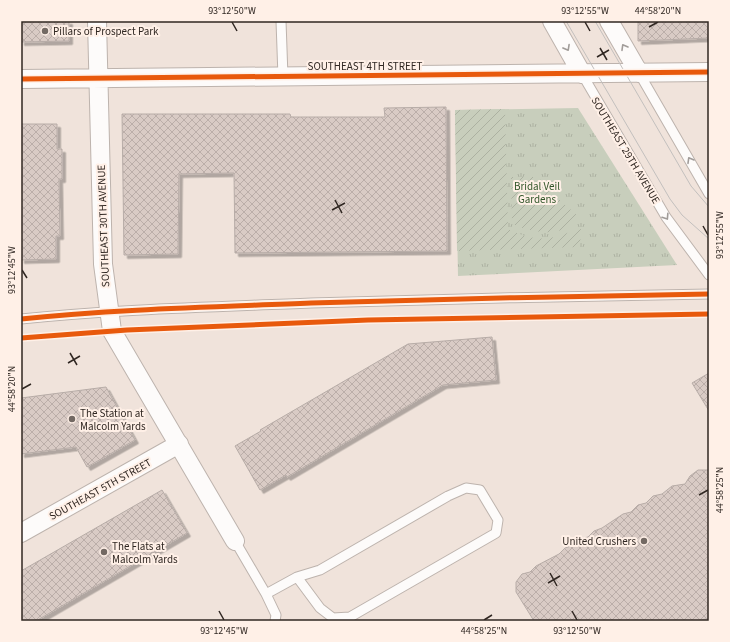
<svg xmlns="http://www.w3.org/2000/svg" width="730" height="642" font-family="'Source Sans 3',sans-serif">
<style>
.grass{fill:url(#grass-tufts)}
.garden{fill:url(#garden-furrows)}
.building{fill:url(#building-cross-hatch);stroke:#b7aca7;filter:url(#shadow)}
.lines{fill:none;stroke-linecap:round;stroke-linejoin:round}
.lane-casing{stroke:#bdb3ad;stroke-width:11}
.street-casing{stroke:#bdb3ad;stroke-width:20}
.lane{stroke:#fdfbfa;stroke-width:9}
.street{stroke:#fdfbfa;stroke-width:18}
.tram{stroke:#c3c0be;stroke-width:1}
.cycleway-casing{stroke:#fff0e7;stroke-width:8}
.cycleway{stroke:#e8590c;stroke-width:5}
.oneway{stroke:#a19c99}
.ticks{fill:none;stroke:#302722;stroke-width:1.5}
.poi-dot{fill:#736963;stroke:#fff0e7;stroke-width:1.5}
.labels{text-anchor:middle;stroke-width:4;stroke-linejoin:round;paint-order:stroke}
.poi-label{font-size:11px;fill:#302722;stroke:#fff0e7;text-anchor:start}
.street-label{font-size:11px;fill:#302722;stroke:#fff0e7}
.park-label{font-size:11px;fill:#315529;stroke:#fff0e7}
.neatline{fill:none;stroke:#302722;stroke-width:1.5}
.ticks-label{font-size:10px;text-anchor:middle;fill:#302722}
</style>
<defs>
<pattern id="grass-tufts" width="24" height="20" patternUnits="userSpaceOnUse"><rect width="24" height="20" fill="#c8cebc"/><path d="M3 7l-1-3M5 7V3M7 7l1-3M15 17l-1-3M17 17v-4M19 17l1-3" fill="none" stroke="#acb1a1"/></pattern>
<pattern id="garden-furrows" width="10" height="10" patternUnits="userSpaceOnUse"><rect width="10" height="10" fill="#c8cebc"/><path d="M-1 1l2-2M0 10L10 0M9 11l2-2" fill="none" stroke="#acb1a1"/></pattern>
<pattern id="building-cross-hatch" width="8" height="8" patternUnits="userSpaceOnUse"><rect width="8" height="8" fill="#d9cbc5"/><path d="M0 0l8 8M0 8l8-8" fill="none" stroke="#bbaea9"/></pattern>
<filter id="shadow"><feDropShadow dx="3.5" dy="3.5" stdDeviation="0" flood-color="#0004"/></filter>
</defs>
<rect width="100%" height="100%" fill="#f0e3db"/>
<path class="grass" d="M 578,108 L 677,265 L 458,276 L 455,110 Z"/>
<path class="garden" d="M 505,109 L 508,229 C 538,243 551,241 581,227 L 580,247 L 457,251 L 455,110 Z
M 511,177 L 538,177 L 553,194 L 579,217 C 564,239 533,233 512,224 Z"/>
<path class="building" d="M 21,21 L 69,21 L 69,41 L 21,42 Z
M 638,21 L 709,21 L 709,38 L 638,41 Z
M 446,107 L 447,251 L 235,253 L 234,173 L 179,174 L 178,254 L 124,255 L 122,114 L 290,114 L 291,117 L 385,117 L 384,108 Z
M 21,124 L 57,124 L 57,149 L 62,149 L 62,179 L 59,179 L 60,236 L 56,236 L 56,259 L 21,260 Z
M 492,337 L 496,380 L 443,385 L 287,477 L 286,475 L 260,490 L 235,446 L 261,431 L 260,430 L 408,344 Z
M 709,373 L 709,411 L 692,383 Z
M 106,387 L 135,440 L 87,467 L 76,447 L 21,454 L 21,398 Z
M 698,470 L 709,470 L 709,618 L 699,621 L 534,621 L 516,592 L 516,582 L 522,574 L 530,572 L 536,566 L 559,554 L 565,548 L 574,545 L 580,539 L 588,537 L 594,531 L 602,528 L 623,514 L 631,512 L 638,505 L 646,503 L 653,496 L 662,494 L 672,486 L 685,484 L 690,476 Z
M 162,490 L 187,533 L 36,621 L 21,621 L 21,571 Z"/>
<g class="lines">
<g class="lane-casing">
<path id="lane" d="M 281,21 L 283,77
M 639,73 L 709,194
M 582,74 L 666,217 L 709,275
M 21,319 C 117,309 214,307 311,303 C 444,299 576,296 709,294
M 235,541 L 266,594 L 297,577 L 320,570 L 448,496 L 466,488 L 480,490 L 498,520 L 496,533 L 350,617 L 333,618 L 320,608 L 297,577
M 266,594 L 276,615 L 275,621"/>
</g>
<g class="street-casing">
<path id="street" d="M 97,21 L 103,264 L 112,331 L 235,541
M 552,21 L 582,74
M 609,21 L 639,73
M 21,79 L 709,72
M 21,533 L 179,444"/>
</g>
<use href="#lane" class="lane"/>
<use href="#street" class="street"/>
<path class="tram" d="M 566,21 L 670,199 L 682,215 L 709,239
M 595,21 L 691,186 L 709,207"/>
<g class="cycleway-casing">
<path id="cycleway" d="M 21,79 L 709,72
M 21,319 C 117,309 214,307 311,303 C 444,299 576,296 709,294
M 21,338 L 127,330 L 368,320 L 709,314"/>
</g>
<use href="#cycleway" class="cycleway"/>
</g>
<defs><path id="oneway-chevron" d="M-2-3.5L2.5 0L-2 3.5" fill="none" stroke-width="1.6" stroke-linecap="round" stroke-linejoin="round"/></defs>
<g class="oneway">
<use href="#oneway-chevron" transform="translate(624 47) rotate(-120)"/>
<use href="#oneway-chevron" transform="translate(567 48) rotate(61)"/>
<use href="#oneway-chevron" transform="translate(690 160) rotate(-120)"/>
<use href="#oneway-chevron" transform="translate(666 217) rotate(57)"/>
</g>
<path class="ticks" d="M 232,22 L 237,31M 585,22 L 590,31M 649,27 L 658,22M 600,48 L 607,60M 597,57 L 609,50M 335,200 L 342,213M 332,210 L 345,203M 703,226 L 708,235M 22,270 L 27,278M 70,353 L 77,365M 68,363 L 80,356M 22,389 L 31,384M 699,495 L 708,490M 550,573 L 557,586M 548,583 L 560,576M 219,611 L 224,620M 572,611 L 577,620M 484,620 L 492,615"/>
<g class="poi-dot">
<circle cx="45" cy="31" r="4"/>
<circle cx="72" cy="419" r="4"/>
<circle cx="644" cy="541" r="4"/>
<circle cx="104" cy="552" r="4"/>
</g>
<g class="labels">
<g class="poi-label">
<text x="53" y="35">Pillars of Prospect Park</text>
<text x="80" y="417">The Station at<tspan x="80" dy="13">Malcolm Yards</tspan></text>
<text x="636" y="545" text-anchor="end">United Crushers</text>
<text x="112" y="550">The Flats at<tspan x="112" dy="13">Malcolm Yards</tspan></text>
</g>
<g class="street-label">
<text x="365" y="70">SOUTHEAST 4TH STREET</text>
<text transform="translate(626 150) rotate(59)" y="4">SOUTHEAST 29TH AVENUE</text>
<text transform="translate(103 226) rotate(-92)" y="4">SOUTHEAST 30TH AVENUE</text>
<text transform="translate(100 489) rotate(-29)" y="4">SOUTHEAST 5TH STREET</text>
</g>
<g class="park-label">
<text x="537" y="190">Bridal Veil<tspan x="537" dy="13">Gardens</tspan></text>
</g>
</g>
<rect width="730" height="642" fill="none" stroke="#fff0e7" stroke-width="44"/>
<rect x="22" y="22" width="686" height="598" class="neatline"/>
<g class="ticks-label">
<text x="232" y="14">93°12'50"W</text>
<text x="585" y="14">93°12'55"W</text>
<text x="658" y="14">44°58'20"N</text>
<text transform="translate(719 235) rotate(-90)" y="4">93°12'55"W</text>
<text transform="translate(11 270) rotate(-90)" y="4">93°12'45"W</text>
<text transform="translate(11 389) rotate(-90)" y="4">44°58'20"N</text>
<text transform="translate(719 490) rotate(-90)" y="4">44°58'25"N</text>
<text x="224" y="634">93°12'45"W</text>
<text x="484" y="634">44°58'25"N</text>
<text x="577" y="634">93°12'50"W</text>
</g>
</svg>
